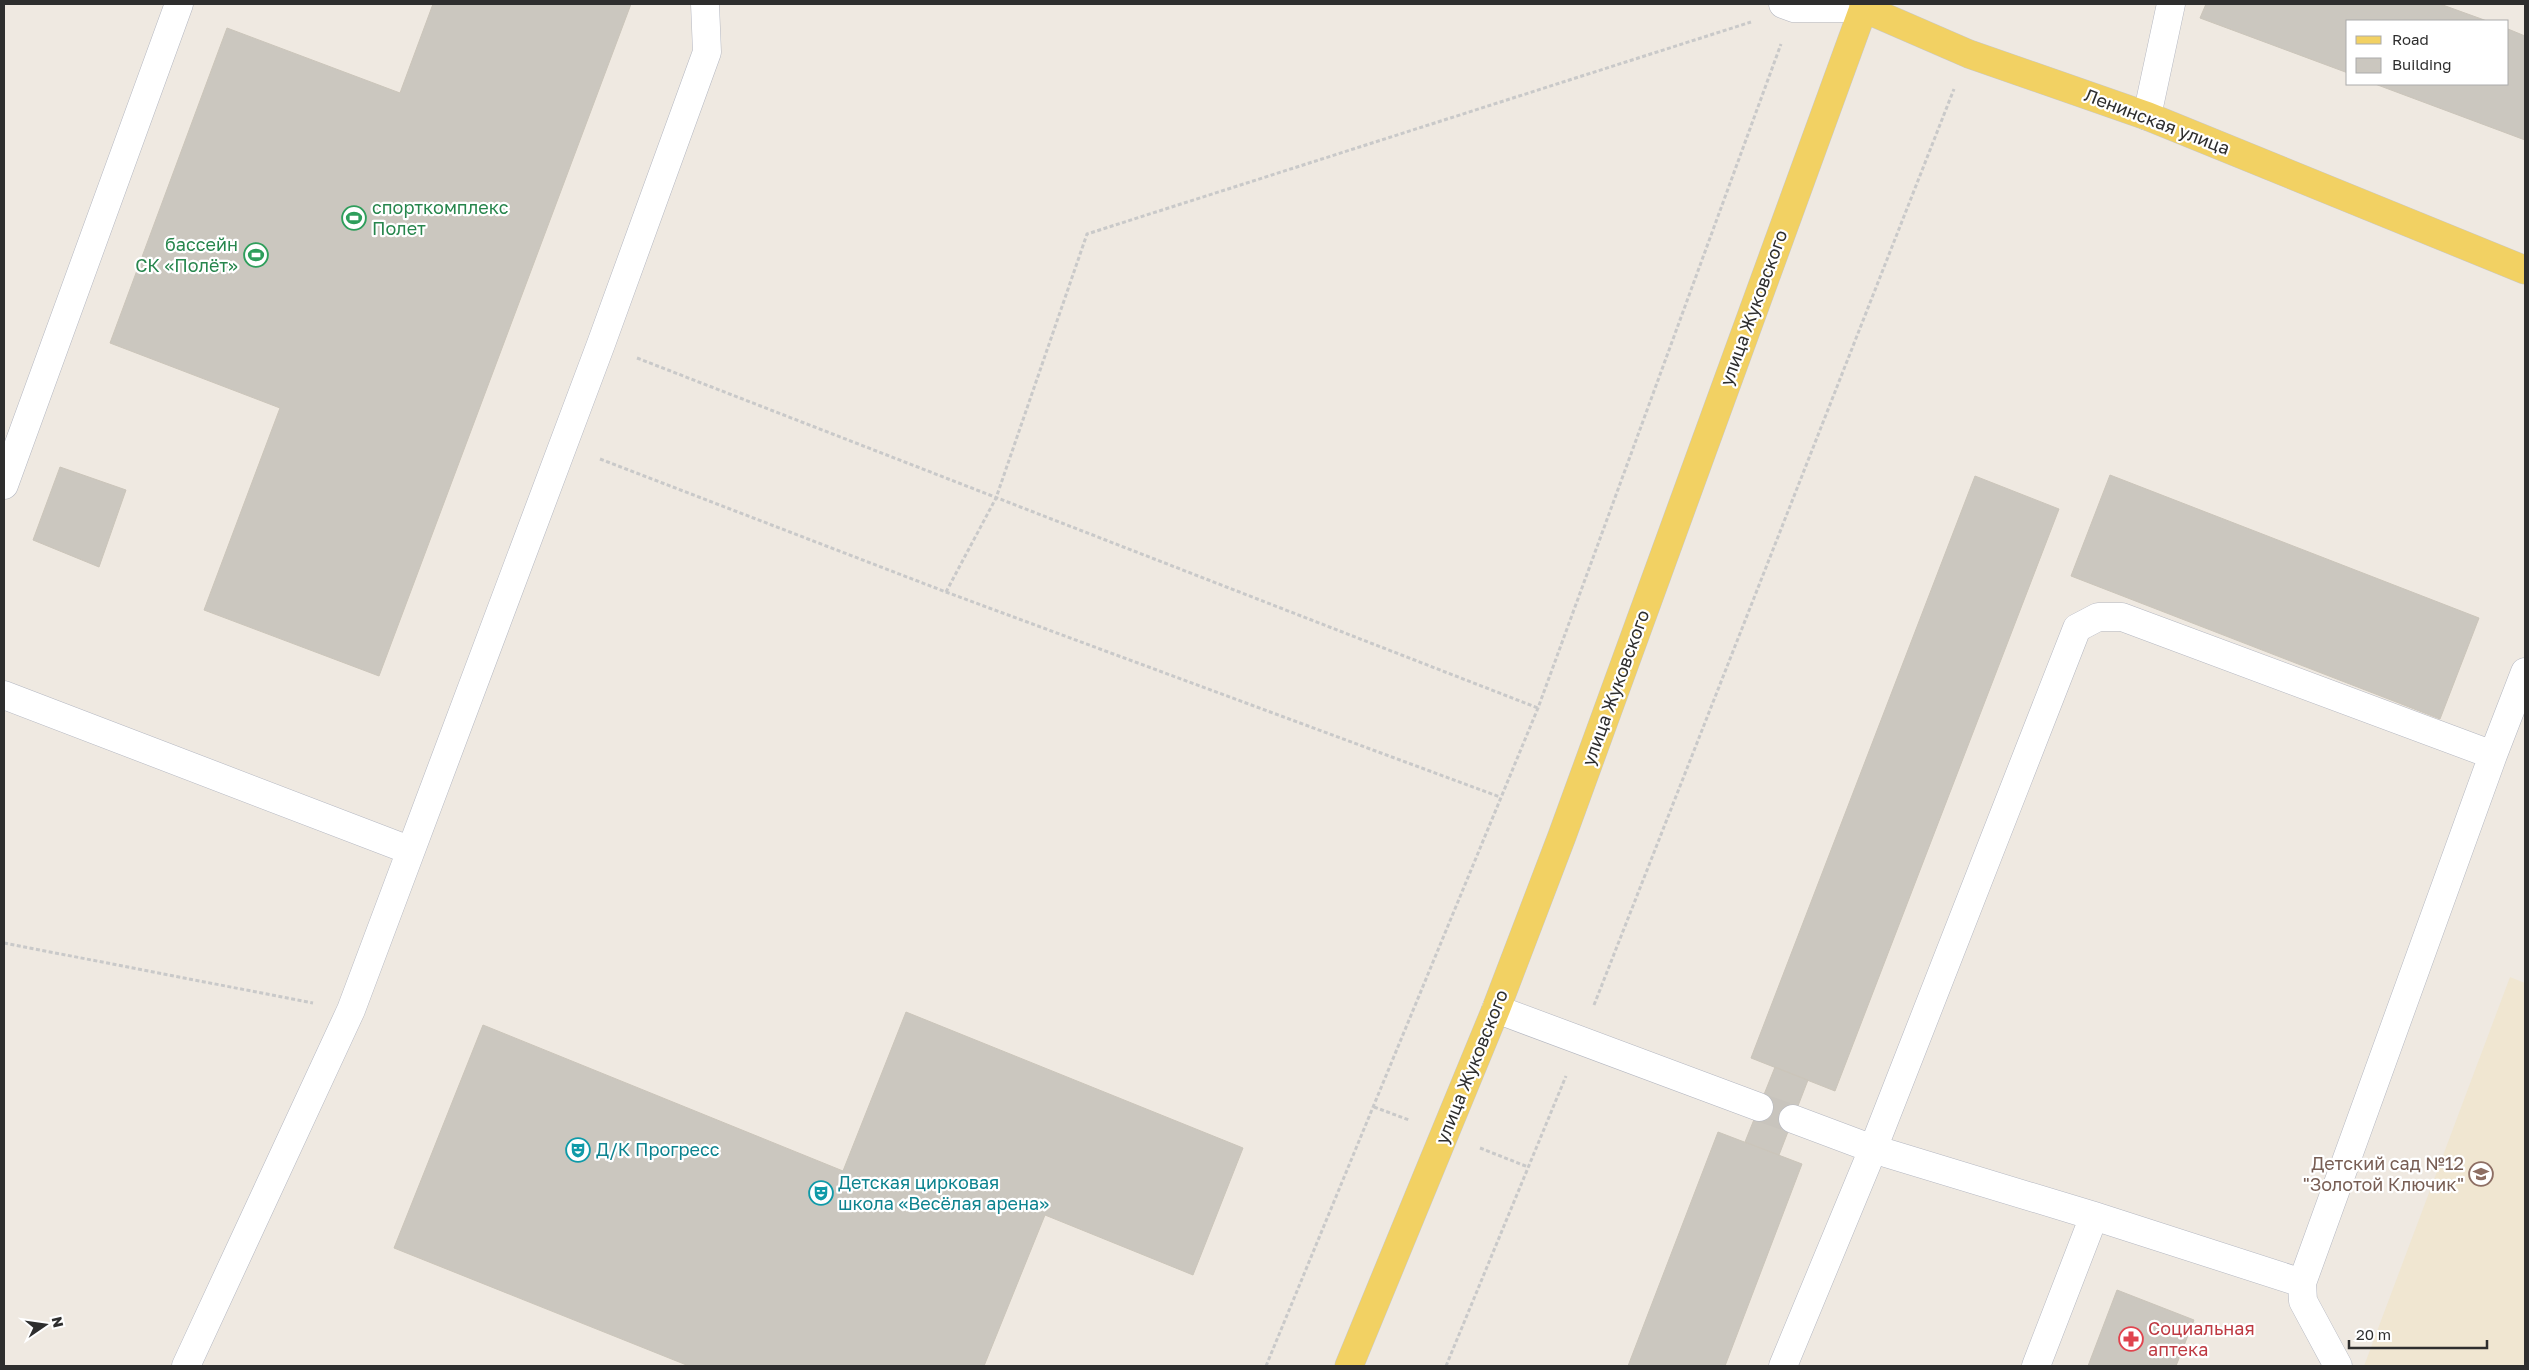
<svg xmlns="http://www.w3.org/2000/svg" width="2529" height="1370" font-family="'Golos Text',sans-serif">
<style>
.education{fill:#f0e6d1}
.building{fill:#cbc7bf;stroke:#cbc5ba}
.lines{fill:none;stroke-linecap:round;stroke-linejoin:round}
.minor-tunnel{stroke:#c8c4bd;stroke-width:28;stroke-dasharray:28 14;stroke-linecap:butt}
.minor-casing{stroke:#b4b7c1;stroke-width:29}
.major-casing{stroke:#c9c9c9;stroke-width:29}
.path{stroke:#c9c9c9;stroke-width:3;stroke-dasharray:4 2.5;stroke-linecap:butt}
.minor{stroke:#fff;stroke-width:28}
.major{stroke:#f2d163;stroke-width:28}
.labels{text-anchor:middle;stroke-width:4.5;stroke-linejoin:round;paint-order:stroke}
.street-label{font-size:18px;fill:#2e2e2e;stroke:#fff}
.leisure-label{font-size:18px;fill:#27864d;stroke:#fff;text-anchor:start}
.culture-label{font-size:18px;fill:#0d838f;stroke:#fff;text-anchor:start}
.education-label{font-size:18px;fill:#785e54;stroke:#fff;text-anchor:end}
.health-label{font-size:18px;fill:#be3a42;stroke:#fff;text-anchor:start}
</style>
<rect width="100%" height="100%" fill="#efe9e1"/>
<path class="education" d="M 2510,977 L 2525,983 L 2525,1366 L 2364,1366 Z"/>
<path class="building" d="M 433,4 L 631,4 L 379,676 L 204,610 L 280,408 L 110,343 L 227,28 L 400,93 Z
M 2206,4 L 2440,4 L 2487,21 L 2348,21 L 2348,73 L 2200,18 Z
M 2508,29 L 2525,36 L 2525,140 L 2375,84 L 2508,84 Z
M 60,467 L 126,490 L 99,567 L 33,540 Z
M 2110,475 L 2479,618 L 2440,719 L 2071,576 Z
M 1975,476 L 2059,509 L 1835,1091 L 1751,1058 Z
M 906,1012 L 1243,1148 L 1193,1275 L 1045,1215 L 984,1366 L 689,1366 L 394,1248 L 483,1025 L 843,1171 Z
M 1775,1067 L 1808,1080 L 1779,1155 L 1745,1142 Z
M 1718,1132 L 1802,1164 L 1725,1366 L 1628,1366 Z
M 2117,1290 L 2194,1320 L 2176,1366 L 2088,1366 Z"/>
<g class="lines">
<path class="minor-tunnel" d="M 1759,1107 L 1793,1119"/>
<g class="minor-casing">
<path id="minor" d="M 1783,4 L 1794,8 L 1863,8
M 2147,116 L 2171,4
M 4,485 L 179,4
M 4,695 L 409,850
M 1496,1009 L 1759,1107
M 1793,1119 L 1873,1149 L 2094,1216 L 2302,1283
M 186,1366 L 351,1010 L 601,344 L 707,52 L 705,4
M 1783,1366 L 1873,1149 L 2077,628 L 2098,617 L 2122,617 L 2493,755
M 2036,1366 L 2094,1216
M 2338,1366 L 2303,1301 L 2302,1283 L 2493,755 L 2525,672"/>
</g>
<g class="major-casing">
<path id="major" d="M 1863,8 L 1969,54 L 2147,116 L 2525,270
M 1349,1366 L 1496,1009 L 1562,836 L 1865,4"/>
</g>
<path class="path" d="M 637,358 L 1538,708
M 600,459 L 946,592 L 1500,797
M 946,592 L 996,498 L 1087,234 L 1751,22
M 4,943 L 313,1003
M 1594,1005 L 1954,89
M 1374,1107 L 1409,1120
M 1480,1148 L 1528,1167
M 1266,1366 L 1538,708 L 1781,44
M 1446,1366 L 1566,1076"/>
<use href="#minor" class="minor"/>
<use href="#major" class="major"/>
</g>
<defs>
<g id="stadium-ring" transform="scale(1.25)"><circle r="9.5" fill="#fff" stroke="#2e9e5b" stroke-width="1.5"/><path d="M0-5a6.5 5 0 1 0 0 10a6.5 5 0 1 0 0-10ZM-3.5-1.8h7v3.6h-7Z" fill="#2e9e5b"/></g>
<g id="theatre-ring" transform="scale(1.25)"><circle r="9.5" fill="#fff" stroke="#0f9aa8" stroke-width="1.5"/><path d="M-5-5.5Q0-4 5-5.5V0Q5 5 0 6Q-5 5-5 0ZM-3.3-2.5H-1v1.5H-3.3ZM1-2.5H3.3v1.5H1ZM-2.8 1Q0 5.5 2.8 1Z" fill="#0f9aa8"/></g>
<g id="school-ring" transform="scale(1.25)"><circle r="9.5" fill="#fff" stroke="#8d6e63" stroke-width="1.5"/><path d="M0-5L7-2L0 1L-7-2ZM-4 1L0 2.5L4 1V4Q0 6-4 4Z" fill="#8d6e63"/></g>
<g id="pharmacy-ring" transform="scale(1.25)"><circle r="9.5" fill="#fff" stroke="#e0444e" stroke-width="1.5"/><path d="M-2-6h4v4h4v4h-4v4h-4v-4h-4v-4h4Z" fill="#e0444e"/></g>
</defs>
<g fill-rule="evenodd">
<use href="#stadium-ring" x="354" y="218"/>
<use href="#stadium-ring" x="256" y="255"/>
<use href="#theatre-ring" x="578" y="1150"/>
<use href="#school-ring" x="2481" y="1174"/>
<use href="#theatre-ring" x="821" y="1193"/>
<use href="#pharmacy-ring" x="2131" y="1339"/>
</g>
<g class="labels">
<g class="street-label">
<text transform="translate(2157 122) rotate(21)" y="6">Ленинская улица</text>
<text transform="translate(1754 308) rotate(-70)" y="6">улица Жуковского</text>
<text transform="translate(1616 688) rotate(-70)" y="6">улица Жуковского</text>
<text transform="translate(1472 1067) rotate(-68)" y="6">улица Жуковского</text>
</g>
<g class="leisure-label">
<text x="372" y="214">спорткомплекс<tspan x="372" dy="21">Полет</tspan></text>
<text x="238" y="251" text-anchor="end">бассейн<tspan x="238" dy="21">СК «Полёт»</tspan></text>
</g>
<g class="culture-label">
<text x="596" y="1156">Д/К Прогресс</text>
<text x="838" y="1189">Детская цирковая<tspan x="838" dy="21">школа «Весёлая арена»</tspan></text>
</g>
<g class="education-label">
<text x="2464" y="1170">Детский сад №12<tspan x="2464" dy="21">"Золотой Ключик"</tspan></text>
</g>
<g class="health-label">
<text x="2148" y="1335">Социальная<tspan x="2148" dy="21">аптека</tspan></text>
</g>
</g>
<rect width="2529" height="1370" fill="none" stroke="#2e2e2e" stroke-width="10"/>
<rect x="2346" y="20" width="162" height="65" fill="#ffffff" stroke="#ababab"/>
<rect x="2356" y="36" width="25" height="8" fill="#f2d163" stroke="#ababab"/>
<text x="2392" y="45" font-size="15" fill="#2e2e2e">Road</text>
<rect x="2356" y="58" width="25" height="15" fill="#cbc7bf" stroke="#ababab"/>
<text x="2392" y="70" font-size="15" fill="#2e2e2e">Building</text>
<g transform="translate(45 1325) rotate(77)" stroke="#ffffff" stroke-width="4" paint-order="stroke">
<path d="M0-4L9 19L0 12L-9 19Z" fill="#2e2e2e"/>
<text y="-8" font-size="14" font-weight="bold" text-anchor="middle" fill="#2e2e2e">N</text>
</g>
<path d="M2349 1340v8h138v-8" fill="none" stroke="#2e2e2e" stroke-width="2.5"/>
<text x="2356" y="1340" font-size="15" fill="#2e2e2e" stroke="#ffffff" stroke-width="4" paint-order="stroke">20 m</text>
</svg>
